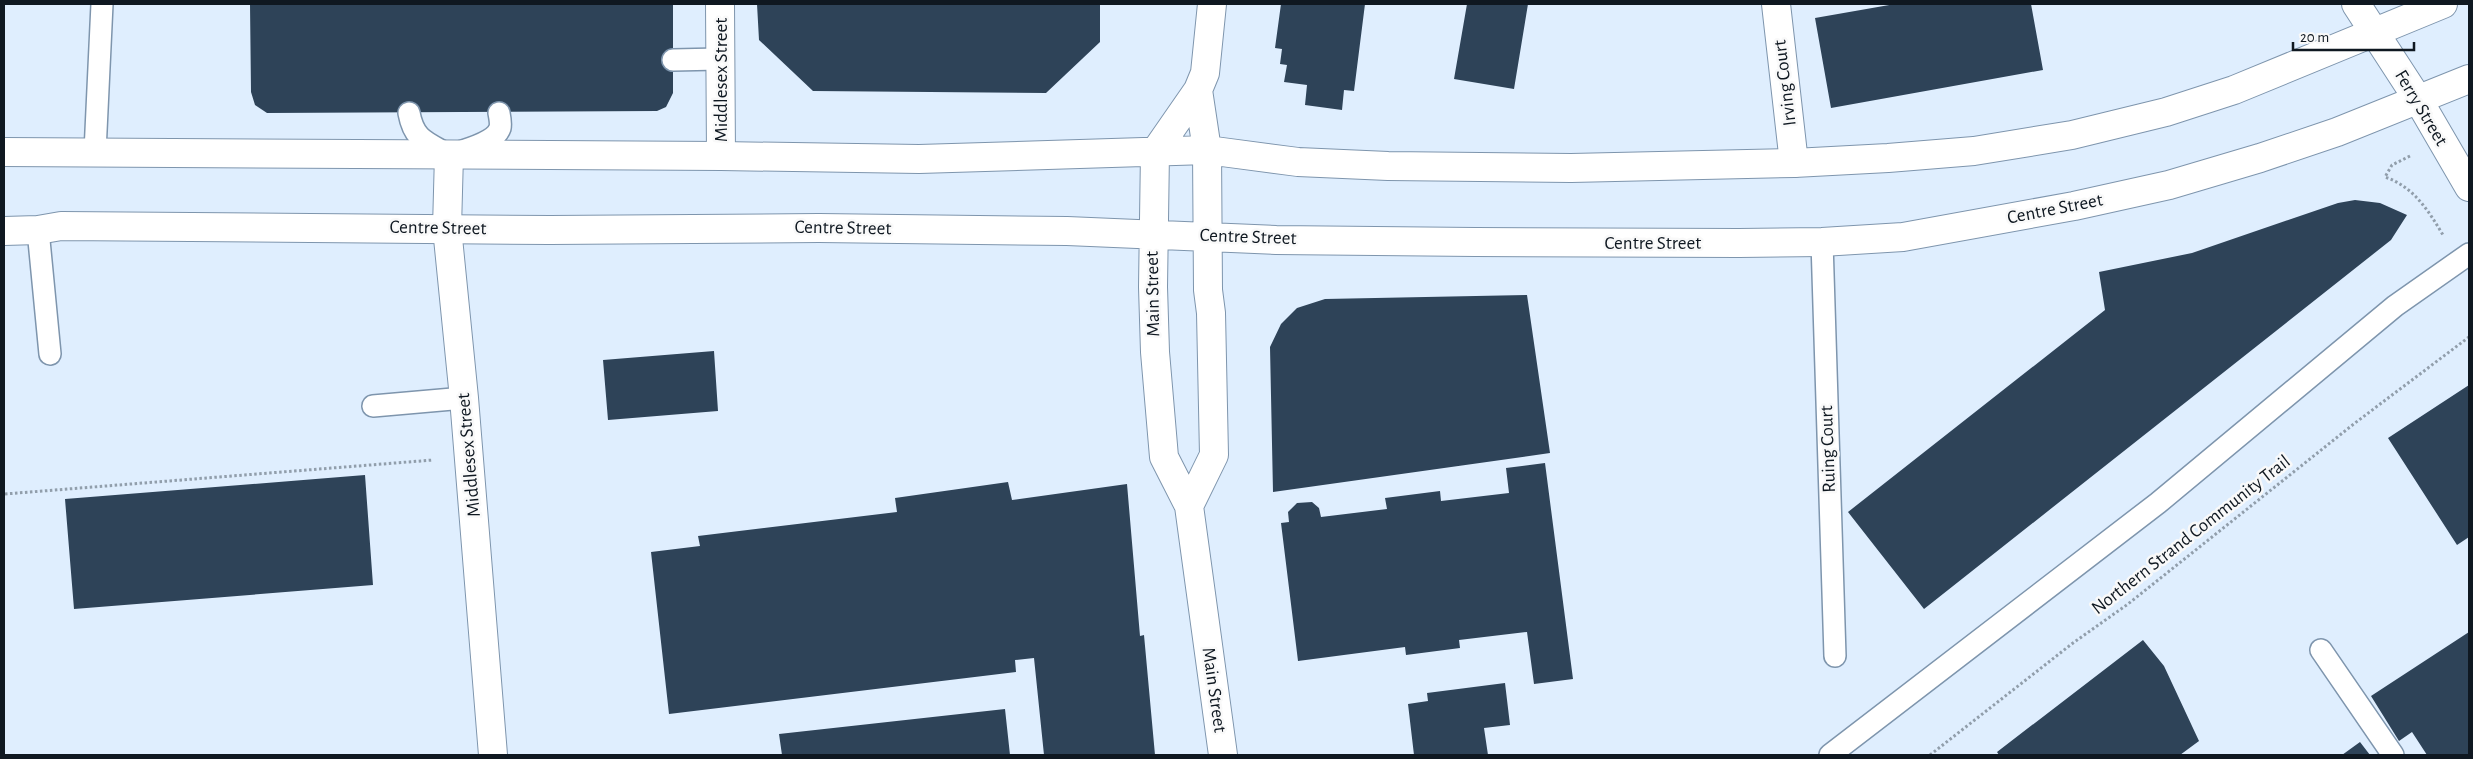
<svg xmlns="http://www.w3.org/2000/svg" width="2473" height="759" font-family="'Alegreya Sans',sans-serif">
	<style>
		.building { fill: #2e4358 }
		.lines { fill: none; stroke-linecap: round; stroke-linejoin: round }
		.lane-casing { stroke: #7e95ad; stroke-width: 24 }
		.secondary-casing { stroke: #7e95ad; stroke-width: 30 }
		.primary-casing { stroke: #7e95ad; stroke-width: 30 }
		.path { stroke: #919eab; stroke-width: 3; stroke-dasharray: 2.5 2.5; stroke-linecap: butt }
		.lane { stroke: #fff; stroke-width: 21 }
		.secondary { stroke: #fff; stroke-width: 28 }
		.primary { stroke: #fff; stroke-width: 28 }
		.labels { text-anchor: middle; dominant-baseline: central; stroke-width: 5; stroke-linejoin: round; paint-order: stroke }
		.street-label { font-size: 19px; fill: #0f1821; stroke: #f9f9f9 }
	</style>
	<rect width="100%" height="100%" fill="#dfeefe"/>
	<!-- building -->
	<path class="building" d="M250 4H673V93L666 107 657 111 267 113 255 105 251 92Z
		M757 4H1100V42L1046 93 813 91 759 40Z
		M1281 4H1365L1354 91 1344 90 1342 110 1305 105 1307 85 1284 82 1287 65 1280 64 1282 49 1275 48Z
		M1467 4H1528L1514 89 1454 79Z
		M1895 4H2031L2043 70 1831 108 1815 18Z
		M2355 200 2380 203 2407 215 2391 240 1924 609 1848 512 2105 310 2099 272 2192 253 2338 203Z
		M1527 295 1550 453 1273 492 1270 347 1281 324 1297 308 1325 299Z
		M714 351 718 411 608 420 603 360Z
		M2469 385V537L2457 545 2388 438Z
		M1545 463 1573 679 1534 684 1527 632 1459 640 1460 648 1406 655 1405 647 1298 661 1281 523 1289 522 1288 512 1297 503 1312 502 1319 508 1321 517 1387 509 1385 498 1440 491 1441 501 1509 493 1506 468Z
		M365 475 373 585 74 609 65 499Z
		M1008 482 1012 500 1127 484 1140 636 1144 635 1155 755H1044L1034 658 1015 660 1016 672 669 714 651 552 700 546 698 536 897 512 895 498Z
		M2469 632V755H2427L2412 732 2399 741 2371 696Z
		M2143 640 2164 666 2199 741 2180 755H1999L1997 752Z
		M1505 683 1510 725 1484 728 1488 755H1414L1408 704 1428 701 1427 693Z
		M1005 709 1010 755H782L779 734Z
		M2360 742 2370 755H2342Z"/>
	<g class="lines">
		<defs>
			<path id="lane" d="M673 60 719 59
				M409 113C414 140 426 142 449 155 462 151 495 143 500 128 501 124 500 118 499 113
				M95 152 102 4
				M38 230 50 354
				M1822 242 1835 656
				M373 406 464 398
				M2321 650 2393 755
				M1830 755 2158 503 2395 306 2469 254"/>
			<path id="secondary" d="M720 4 721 156
				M1776 4 1794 163
				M2356 4 2419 101 2469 187
				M449 155 447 228 464 398 493 755"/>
			<path id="primary" d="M1212 4 1205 73 1198 90 1155 152 1153 287 1155 352 1164 457 1189 506 1223 755
				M4 152 721 156 919 159 1207 150 1298 162 1388 166 1571 168 1794 163 1888 158 1974 151 2072 135 2166 112 2234 90 2443 4
				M4 231 38 230 61 226 550 230 819 228 1067 231 1276 240 1475 242 1739 243 1822 242 1903 237 2074 206 2169 185 2260 158 2337 132 2469 79
				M1189 506 1214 455 1211 313 1208 290 1207 150 1198 90"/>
		</defs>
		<!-- lane casing -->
		<use href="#lane" class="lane-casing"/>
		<!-- secondary casing -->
		<use href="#secondary" class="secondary-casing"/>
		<!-- primary casing -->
		<use href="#primary" class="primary-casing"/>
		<!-- path -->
		<path class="path" d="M2410 156 2392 165 2385 177C2414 187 2428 210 2443 235
			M5 494 433 460
			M1930 755 2073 643 2128 604 2355 423 2469 337"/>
		<!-- lane -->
		<use href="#lane" class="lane"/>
		<!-- secondary -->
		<use href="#secondary" class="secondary"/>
		<!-- primary -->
		<use href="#primary" class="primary"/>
	</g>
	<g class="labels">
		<!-- street labels -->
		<g class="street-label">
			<text transform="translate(721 80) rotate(-90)">Middlesex Street</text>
			<text transform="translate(1785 83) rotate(-97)">Irving Court</text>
			<text transform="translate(2421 108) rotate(59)">Ferry Street</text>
			<text transform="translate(2055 209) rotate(-11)">Centre Street</text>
			<text transform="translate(438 228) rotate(1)">Centre Street</text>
			<text transform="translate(843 228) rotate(1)">Centre Street</text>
			<text transform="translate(1248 237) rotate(2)">Centre Street</text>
			<text x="1653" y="243">Centre Street</text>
			<text transform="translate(1153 294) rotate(-91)">Main Street</text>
			<text transform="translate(1828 449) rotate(-92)">Ruing Court</text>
			<text transform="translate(469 455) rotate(-95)">Middlesex Street</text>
			<text transform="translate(2191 535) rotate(-38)">Northern Strand Community Trail</text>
			<text transform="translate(1214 690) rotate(82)">Main Street</text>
		</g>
	</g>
	<!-- border -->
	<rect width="2473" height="759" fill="none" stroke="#0f1821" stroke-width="10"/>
	<!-- scale -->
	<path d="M2293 42v8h121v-8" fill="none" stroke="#0f1821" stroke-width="2.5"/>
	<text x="2300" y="42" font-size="15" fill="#0f1821" stroke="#f9f9f9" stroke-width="4" paint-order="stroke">20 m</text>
</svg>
